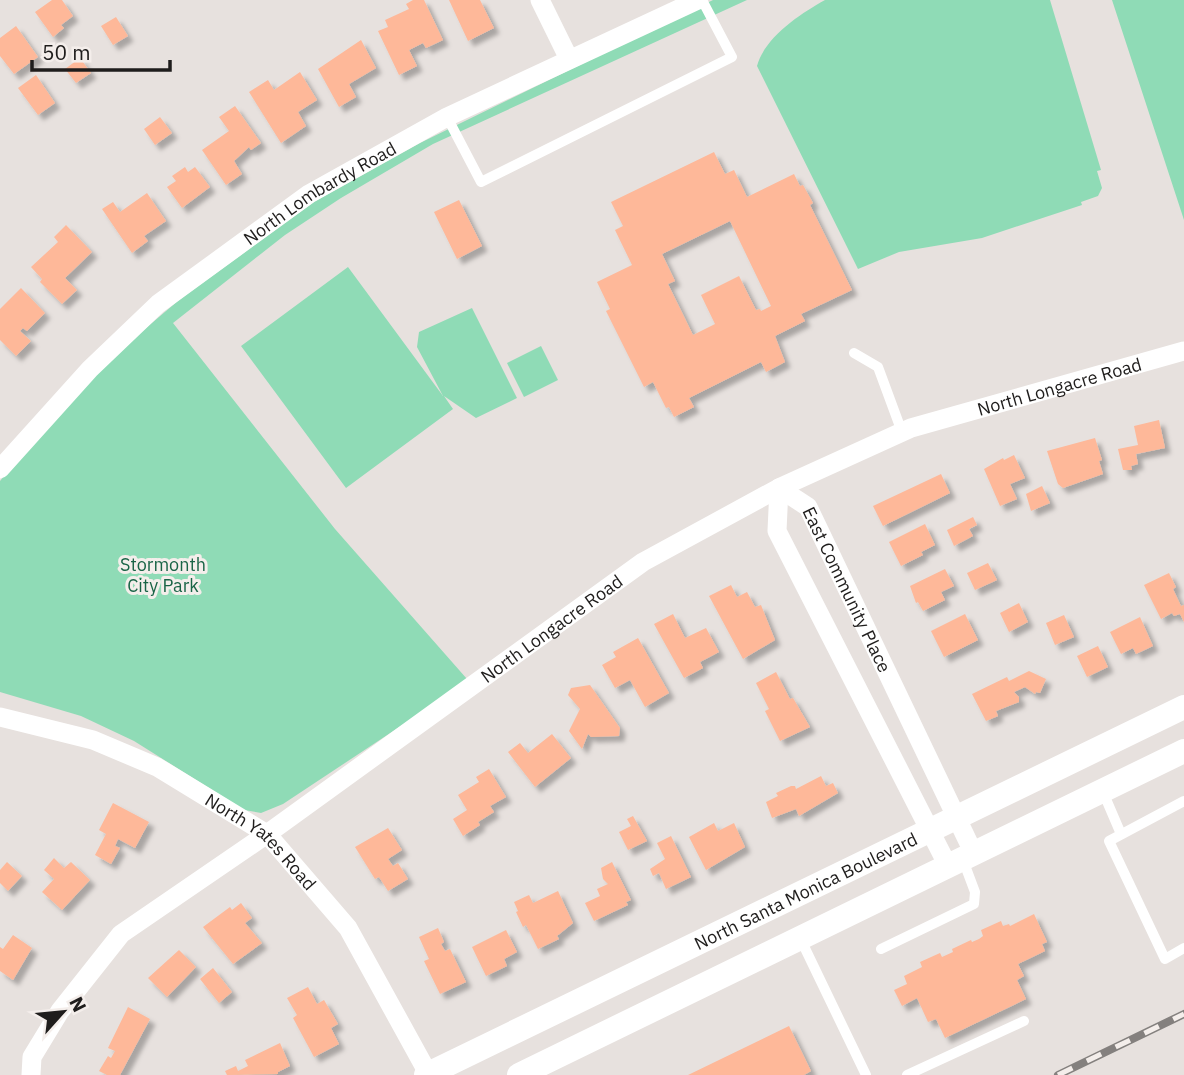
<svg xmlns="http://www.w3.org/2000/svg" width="1184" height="1075" font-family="'IBM Plex Sans',sans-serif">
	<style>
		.green { fill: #8fdbb6 }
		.building { fill: #feb899; fill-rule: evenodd; filter: url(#shadow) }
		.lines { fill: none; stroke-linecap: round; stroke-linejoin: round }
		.service { stroke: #fff; stroke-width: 10 }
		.minor { stroke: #fff; stroke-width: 19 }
		.tertiary { stroke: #fff; stroke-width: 24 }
		.rail-casing { stroke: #84807e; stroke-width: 8 }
		.rail { stroke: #f4eeeb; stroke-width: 5; stroke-dasharray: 16; stroke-linecap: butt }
		.labels { text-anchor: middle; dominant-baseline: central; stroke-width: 6; stroke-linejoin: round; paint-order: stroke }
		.street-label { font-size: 18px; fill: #1f1d1c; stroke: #f4eeeb }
		.park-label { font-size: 18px; fill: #196446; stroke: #f4eeeb }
	</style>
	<defs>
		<filter id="shadow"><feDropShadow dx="5.5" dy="5.5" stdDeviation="2" flood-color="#0004"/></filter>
	</defs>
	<rect width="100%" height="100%" fill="#e7e1de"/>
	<!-- green -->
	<path class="green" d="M713 0H747L433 144 341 198 285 235 173 323 335 529 467 679 422 712 283 804 261 813 244 810 134 741 81 716 0 692V481L24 452 113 356 179 300 314 202 420 143Z
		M825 0H1050L1101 170 1097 171 1102 188 1098 196 1081 202 1082 205 982 238 899 252 858 269 757 66C765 37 800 14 825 0Z
		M1112 0H1184V220Z
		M348 267 443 396 417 347 419 332 472 308 517 398 476 418 444 396 453 409 346 488 241 346Z
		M541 346 558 380 524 397 507 363Z"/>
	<!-- building -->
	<path class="building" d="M52 0H62L73 16 61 25 64 28 53 37 35 12Z
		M413 0H424L443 40 426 48 423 43 409 50 417 66 399 75 378 31 388 27 385 20 409 9 406 4Z
		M449 0H480L494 28 468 41Z
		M116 17 128 36 113 45 101 26Z
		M16 26 38 57 14 74 0 56V38Z
		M361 40 376 68 349 84 356 97 339 107 318 69Z
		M80 58 91 73 76 83 65 69Z
		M300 72 317 100 298 112 306 126 281 143 249 92 268 80 274 90Z
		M36 75 55 103 38 115 18 88Z
		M235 106 261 143 251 150 249 147 234 161 242 174 226 185 202 150 229 131 219 117Z
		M160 117 172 133 155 145 144 129Z
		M714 152 725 174 734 170 747 197 794 174 800 186 803 185 813 203 810 205 852 290 801 314 805 321 775 336 785 362 766 372 761 362 689 398 694 407 674 417 669 407 666 408 653 382 644 387 606 311 610 309 597 282 632 265 615 230 623 226 611 202ZM730 221 771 306 761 311 760 309 756 310 739 276 701 295 715 324 693 335 668 284 675 281 662 254Z
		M185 167 188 172 195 167 210 187 182 208 167 187 176 181 172 176Z
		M147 193 166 221 144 236 148 241 132 253 102 209 113 202 120 212Z
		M459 200 482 246 457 259 434 212Z
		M66 225 92 252 65 278 77 290 62 304 40 282 42 279 31 267 58 242 54 237Z
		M21 288 45 313 27 331 23 328 20 331 31 341 16 356 0 340V309Z
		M1159 420 1165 448 1136 454 1138 464 1131 466 1132 470H1123L1118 449 1138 445 1134 426Z
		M1095 438 1102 460 1099 461 1103 474 1063 488 1058 484 1047 451Z
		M1014 455 1025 478 1010 484 1017 499 1000 506 984 469 1003 458 1004 460Z
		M941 474 950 493 883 526 873 506Z
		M1042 486 1050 503 1031 511 1026 494Z
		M973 517 977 525 969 529 973 536 954 546 947 530Z
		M925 524 935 545 921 552 923 555 901 566 889 542Z
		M988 563 997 580 975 590 967 573Z
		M945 569 954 586 941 592 945 600 923 611 918 602 916 603 910 586Z
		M1169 573 1176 587 1173 589 1181 606 1184 605V622L1180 614 1174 616 1172 613 1161 619 1144 585Z
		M731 585 737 597 747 592 755 607 761 605 775 640 743 659 709 596Z
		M1019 603 1028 622 1009 632 1000 613Z
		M673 614 685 638 706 628 719 652 700 662 703 668 684 678 654 624Z
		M965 614 978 640 944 657 931 631Z
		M1064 615 1074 637 1055 645 1046 623Z
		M1140 617 1153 646 1136 654 1133 648 1121 654 1110 632Z
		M638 638 669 693 645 707 630 680 615 688 602 665 616 657 613 652Z
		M1098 646 1108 667 1087 677 1077 656Z
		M1029 671 1046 679 1040 693 1036 692 1035 694 1025 687 1014 692 1019 697V702L996 711 998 716 986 721 972 694 1007 677 1009 681Z
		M776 672 790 699 793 698 810 727 780 741 765 711 769 709 756 683Z
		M590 685 620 728 619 736 591 737 588 734 582 749 569 731 580 709 568 695 571 688Z
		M552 734 571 758 535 787 508 752 520 743 528 753Z
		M489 769 506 797 490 806 494 812 478 822 480 825 463 836 453 819 467 810 458 795 479 782 476 777Z
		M821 776 826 786 833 783 838 793 799 816 796 809 772 818 766 802 778 796 776 793 791 786H795L796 789Z
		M113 803 149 822 135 848 118 839 115 846 120 848 111 864 95 855 106 834 99 830Z
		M633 816 647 841 628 850 619 832 631 826 627 819Z
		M714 823 718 831 734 823 745 847 706 870 689 837Z
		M388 828 402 850 388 859 393 866 398 863 408 879 388 891 379 877 375 879 355 847Z
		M671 836 691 877 666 889 659 873 653 876 650 869 665 859 657 843Z
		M54 858 64 868 71 862 90 880 62 910 42 892 54 879 44 870Z
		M7 862 22 876 8 891 0 883V870Z
		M612 862 631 900 626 902 628 905 594 921 585 903 600 896 597 889 608 884 603 879 601 868Z
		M558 891 573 923 557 936 559 939 538 949 526 925 523 927 516 912 518 911 514 902 529 895 533 903Z
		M241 903 252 918 245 923 262 943 233 964 203 927 230 907 232 910Z
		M1034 914 1047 942 1042 944 1045 951 1018 964 1024 976 1017 980 1026 999 945 1038 936 1019 928 1022 917 998 902 1006 894 990 907 984 904 976 922 967 920 962 940 953 942 957 953 952 952 949 971 940 972 942 979 939 983 936 981 930 1001 921 1003 926 1009 924 1010 926Z
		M438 928 444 942 441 944 445 951 450 949 466 982 440 994 424 961 429 959 419 937Z
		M506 930 517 952 504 959 507 966 486 976 472 947Z
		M13 935 32 948 13 980 0 971V947L3 949Z
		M179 950 196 967 167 997 148 978Z
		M213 968 232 992 219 1003 200 979Z
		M308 987 317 1004 324 1000 338 1024 331 1028 339 1044 314 1057 293 1018 297 1015 287 998Z
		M128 1007 150 1019 120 1075H107L99 1071 108 1056 111 1058 115 1051 108 1048Z
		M789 1026 811 1071 804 1075H688Z
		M280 1043 290 1066 278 1072V1074L227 1075 225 1071 236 1066 238 1071 248 1066 245 1060Z"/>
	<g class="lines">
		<!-- service -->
		<path class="service" d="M447 117 481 182 732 57 702 0
			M854 353 878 367 902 432
			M1103 792 1121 834
			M1184 801 1109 841 1165 959 1184 948
			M801 940 866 1075
			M881 949 974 904 975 892 963 860
			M907 1075 1024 1021"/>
		<!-- minor -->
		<g class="minor">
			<path d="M540 0 569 59"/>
			<path id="s1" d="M0 469 90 369 158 304 309 194 447 117 698 0"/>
			<path d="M779 488 777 531 948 866"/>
			<path id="s2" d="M779 488 808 507 974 854"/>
			<path id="s3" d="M0 717 93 740 157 767 267 834 348 928 429 1075"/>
			<path id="s4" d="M31 1075 32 1057 60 1011 121 934 267 834 643 562 779 488 911 428 1184 351"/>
		</g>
		<!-- tertiary -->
		<g class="tertiary">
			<path id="s5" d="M426 1075 1184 707"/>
			<path d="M519 1075 1184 751"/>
		</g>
		<defs>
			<path id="rail" d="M1058 1075 1184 1014"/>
		</defs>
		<!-- rail casing -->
		<use href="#rail" class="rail-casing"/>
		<!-- rail -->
		<use href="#rail" class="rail"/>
	</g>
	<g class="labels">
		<!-- street labels -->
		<g class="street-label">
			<text stroke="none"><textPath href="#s1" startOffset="425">North Lombardy Road</textPath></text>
			<text stroke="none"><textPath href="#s4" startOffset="1265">North Longacre Road</textPath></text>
			<text stroke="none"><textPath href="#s2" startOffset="126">East Community Place</textPath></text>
			<text stroke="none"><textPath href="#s4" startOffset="698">North Longacre Road</textPath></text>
			<text stroke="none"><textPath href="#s3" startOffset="294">North Yates Road</textPath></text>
			<text stroke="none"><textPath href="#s5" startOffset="422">North Santa Monica Boulevard</textPath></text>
		</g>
		<!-- park labels -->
		<g class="park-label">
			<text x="163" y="564">Stormonth<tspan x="163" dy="21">City Park</tspan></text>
		</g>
	</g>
	<!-- north arrow -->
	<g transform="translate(63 1012) rotate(63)" stroke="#f4eeeb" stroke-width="5" paint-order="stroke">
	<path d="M0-5L12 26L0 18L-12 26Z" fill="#1f1d1c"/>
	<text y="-10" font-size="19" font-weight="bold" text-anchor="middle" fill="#1f1d1c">N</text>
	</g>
	<!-- scale -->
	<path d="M32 60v10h138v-10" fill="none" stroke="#1f1d1c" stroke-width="3.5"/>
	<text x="42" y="60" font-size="21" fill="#1f1d1c" stroke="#f4eeeb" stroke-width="5" paint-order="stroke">50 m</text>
</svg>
